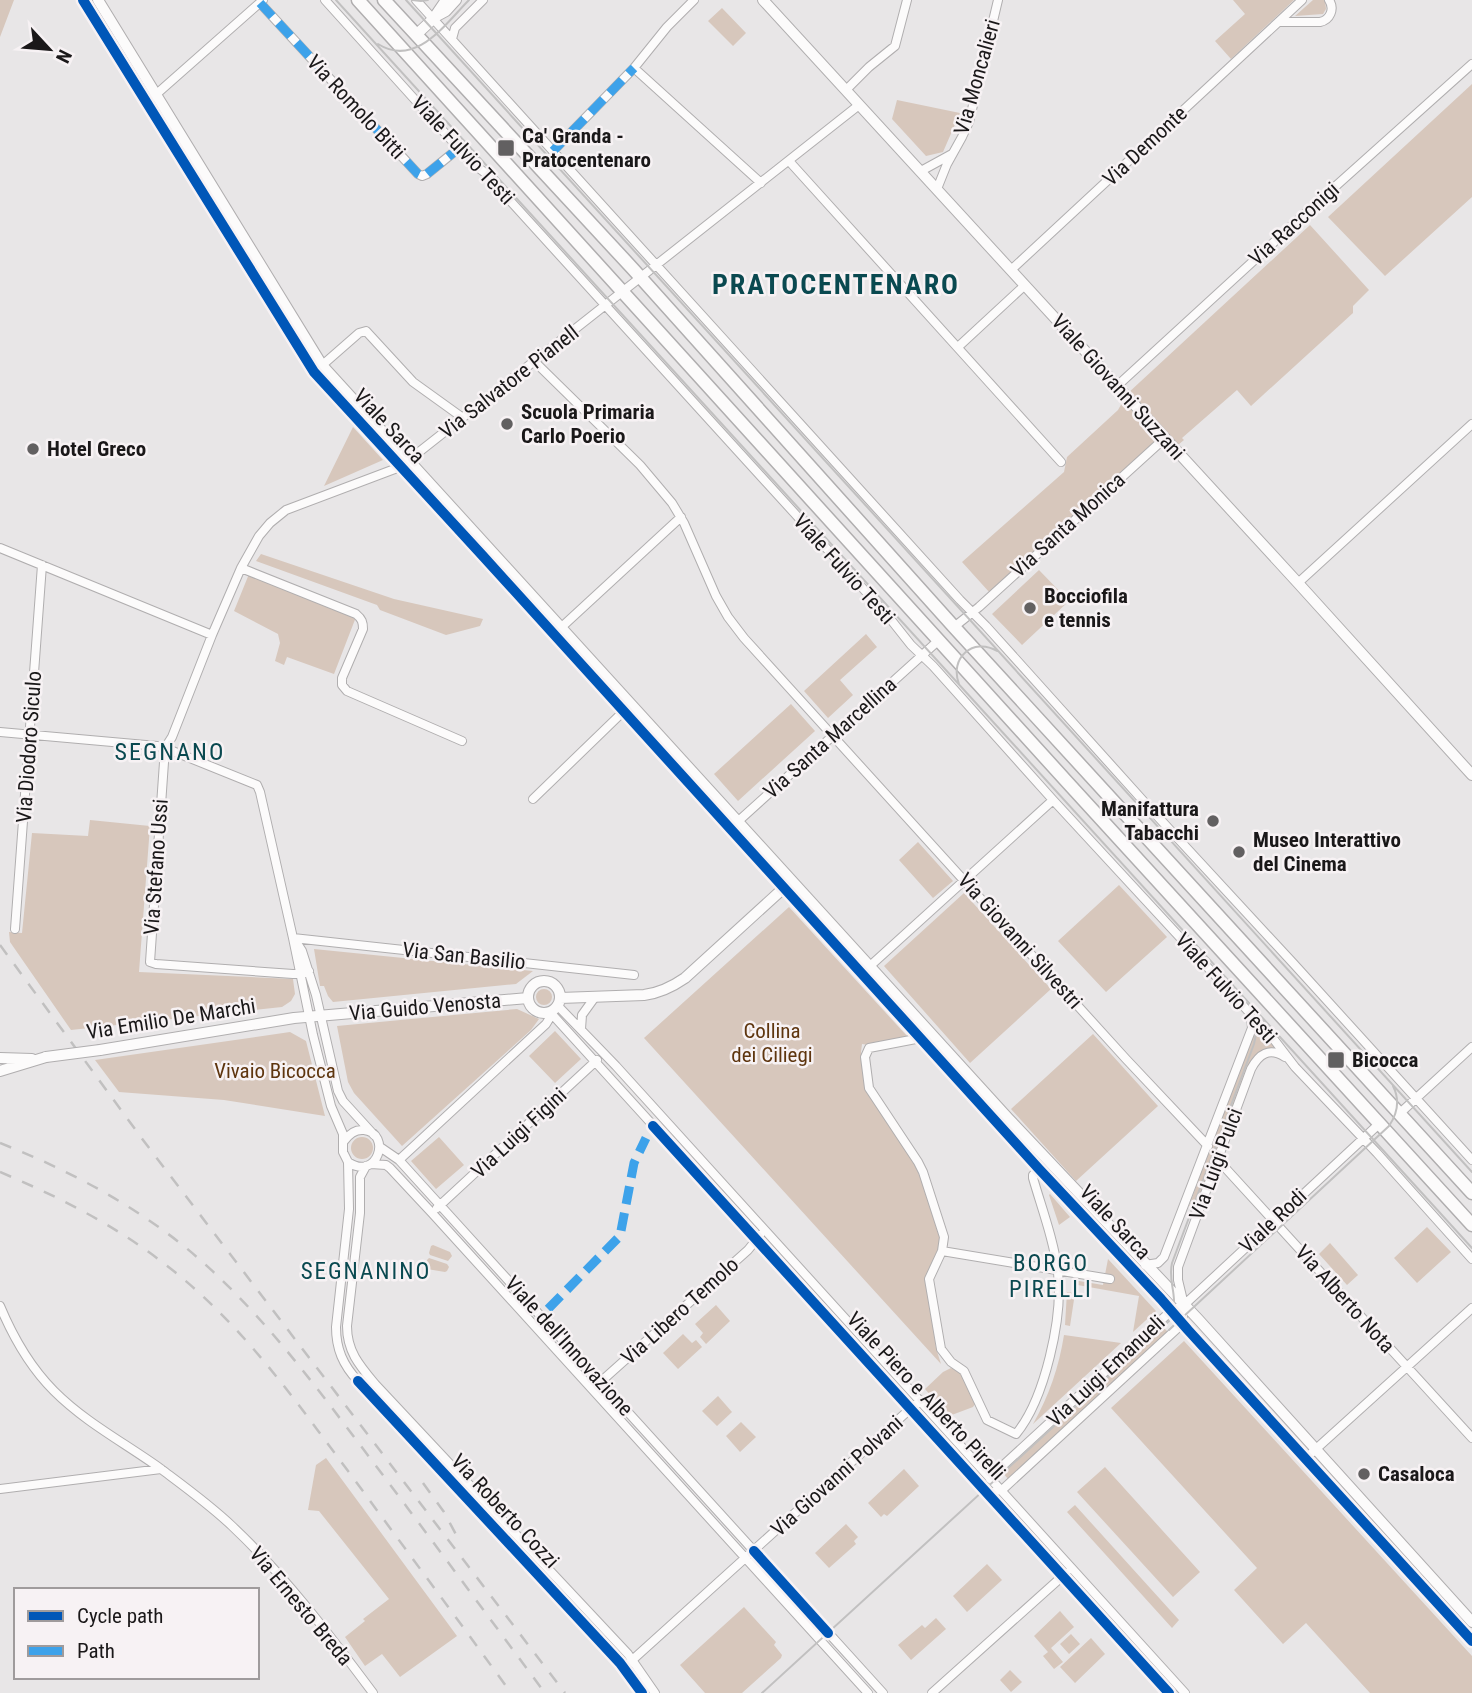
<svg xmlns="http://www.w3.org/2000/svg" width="1472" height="1693" font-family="'Roboto Condensed',sans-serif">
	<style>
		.green { fill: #d7c7bc }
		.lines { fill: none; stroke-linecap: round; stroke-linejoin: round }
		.minor-casing { stroke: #b0aeaf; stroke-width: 10 }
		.tertiary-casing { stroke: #b0aeaf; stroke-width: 12 }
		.primary-casing { stroke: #b0aeaf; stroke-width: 15 }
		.minor { stroke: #fcfbfb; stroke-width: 8 }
		.tertiary { stroke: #fcfbfb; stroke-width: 10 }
		.primary { stroke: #fcfbfb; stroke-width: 12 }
		.tram { stroke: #c1c0c0; stroke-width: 2 }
		.rail { stroke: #c1c0c0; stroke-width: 2.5; stroke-dasharray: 12 12; stroke-linecap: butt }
		.tertiary-bridge-casing { stroke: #b0aeaf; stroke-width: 12; stroke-linecap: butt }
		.tertiary-bridge { stroke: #fcfbfb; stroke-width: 10 }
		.quiet { stroke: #3da2ea; stroke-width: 9; stroke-dasharray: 18 9; stroke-linecap: butt }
		.cycleway-casing { stroke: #f7f2f4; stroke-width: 15 }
		.cycleway { stroke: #0057b8; stroke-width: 10 }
		.poi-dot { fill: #626061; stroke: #f7f2f4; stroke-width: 2.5 }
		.labels { text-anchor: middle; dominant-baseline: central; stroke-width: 5; stroke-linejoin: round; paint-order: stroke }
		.street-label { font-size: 21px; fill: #1a1819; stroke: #f7f2f4 }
		.poi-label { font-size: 21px; font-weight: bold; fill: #1a1819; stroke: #f7f2f4; text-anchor: start }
		.park-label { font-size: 21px; fill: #5e350e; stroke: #f7f2f4 }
		.neighbourhood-label { font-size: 23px; letter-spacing: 2px; fill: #0a4950; stroke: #f7f2f4 }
		.quarter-label { font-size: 24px; letter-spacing: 2px; fill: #0a4950; stroke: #f7f2f4 }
		.district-label { font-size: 28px; font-weight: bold; letter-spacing: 2px; fill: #0a4950; stroke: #f7f2f4 }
	</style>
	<rect width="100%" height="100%" fill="#e8e6e7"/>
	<!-- green -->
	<path class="green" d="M0 0H14L0 37Z
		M1233 0H1294L1231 59 1215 41 1245 14Z
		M1313 0H1325L1326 9 1323 14 1295 16Z
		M722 8 746 33 733 46 708 21Z
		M1472 84V197L1385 276 1328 217Z
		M897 100 960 113 943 152 926 156 892 119Z
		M1310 225 1369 290 1353 306V313L1251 406 1237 390 1182 438 1184 440 1167 454 1161 448 990 593 962 562 1064 472 1067 457 1118 410 1127 394Z
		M353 427 383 460 324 486Z
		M261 554 394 599 483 619 480 626 446 635 380 610 377 605 256 561Z
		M1039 570 1069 601 1022 645 992 614Z
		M249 574 356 617 334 674 287 657 284 665 275 661 280 643 278 634 234 611Z
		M866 634 877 647 840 680 853 695 828 718 804 691Z
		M791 704 815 731 738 801 714 774Z
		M90 820 150 826 139 972 293 979 295 994 291 1001 282 1007 71 1030 10 942 9 932 22 933 32 833 88 836Z
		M918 842 953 881 933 898 899 860Z
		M1119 885 1167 937 1106 992 1058 941Z
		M964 893 1051 989 970 1063 884 966Z
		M789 907 907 1036 869 1045 862 1044 861 1052 867 1090 914 1163 931 1203 942 1243 926 1279 936 1348 941 1364 644 1038Z
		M314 949 533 971 516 984 333 1002 328 996 324 986H320Z
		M536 997a8 8 0 1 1 16 0a8 8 0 1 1-16 0Z
		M517 1009 539 1019 531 1030 402 1146 354 1093 348 1082 337 1026Z
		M1260 1030 1276 1046C1267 1052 1260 1048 1252 1061L1196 1208 1189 1206 1253 1033Z
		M555 1031 581 1059 555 1083 529 1056Z
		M290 1032 306 1041 325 1116 224 1100 119 1092 95 1060Z
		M1093 1034 1158 1106 1076 1181 1011 1109Z
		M439 1137 464 1165 436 1189 411 1161Z
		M351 1148a11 11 0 1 1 22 0a11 11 0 1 1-22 0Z
		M1050 1194 1070 1217 1059 1225 1049 1195Z
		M1427 1227 1451 1252 1417 1283 1394 1258Z
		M1330 1243 1358 1275 1347 1285 1319 1254Z
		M433 1245 450 1252 452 1256 448 1261 430 1255 429 1253 431 1246Z
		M429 1258 447 1264 449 1267 447 1271 445 1272 427 1269 425 1267 427 1260Z
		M1108 1259 1156 1311 1133 1332 1139 1296 1072 1284 1073 1280 1103 1285Z
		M1067 1292 1075 1293 1070 1326 1065 1325Z
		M716 1305 730 1321 706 1344 700 1337 703 1333 695 1324Z
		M1162 1326 1169 1333 1009 1480 1002 1472Z
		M683 1334 692 1343 696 1340 702 1347 678 1369 663 1353Z
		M1064 1335 1121 1343 1033 1424C1049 1396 1059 1367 1064 1335Z
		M1184 1341 1472 1656V1693H1370L1306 1623 1283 1644 1234 1590 1257 1568 1111 1408Z
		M951 1368 961 1373 975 1404 973 1407 949 1416 925 1389 943 1372Z
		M718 1396 732 1412 717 1426 702 1411Z
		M741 1422 756 1437 740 1452 726 1436Z
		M326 1458 457 1636 400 1677 382 1654 365 1666 345 1637 365 1621 363 1619 389 1599 319 1511 308 1510 316 1465Z
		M1105 1467 1200 1572 1173 1597 1077 1492Z
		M904 1469 919 1486 887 1516 884 1514 881 1517 868 1503Z
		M1075 1505 1179 1620 1172 1628 1067 1512Z
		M846 1524 858 1537 854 1541 856 1544 829 1568 815 1553Z
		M987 1564 1002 1580 967 1612 953 1596Z
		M744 1607 776 1642 774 1645 782 1655 781 1658 742 1693H705L680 1665Z
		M1060 1611 1074 1627 1051 1648 1063 1662 1054 1669 1043 1656 1048 1652 1034 1636Z
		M936 1618 946 1629 911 1660 898 1645 922 1625 925 1628Z
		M1071 1634 1080 1644 1069 1654 1060 1644Z
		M1091 1638 1105 1654 1075 1683 1060 1667Z
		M1010 1670 1022 1682 1011 1692 1000 1680Z"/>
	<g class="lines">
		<defs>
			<path id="minor" d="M325 0 472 163 484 172 888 616 911 645 933 666 1053 800 1272 1037 1295 1067 1377 1153 1472 1259
				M416 0 960 600 986 626 1147 805 1293 963 1472 1160
				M260 3 418 174 422 176 427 174 459 148
				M1279 22H1320C1330 20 1335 9 1329 0
				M452 39 455 28 483 0
				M634 68 761 183
				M846 90 869 67 895 46 907 0
				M152 98 263 0
				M553 151 634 68 667 27 694 0
				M789 161 1061 462
				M921 171 952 154
				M937 189 947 164 962 137 969 122 998 0
				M1011 270 1302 0
				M958 347 1025 285
				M535 362 640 465 672 503 684 523 716 596 728 617 744 638 1126 1059 1208 1146
				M319 368 359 333 366 331 413 382 463 418
				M1117 386 1309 210 1472 64
				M0 548 212 635
				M241 568 356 614C362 619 363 622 363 629L342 678V685L347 691 462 741
				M1298 583 1472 424
				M954 627 979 607 1165 438
				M553 635 681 517
				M0 732 157 746 165 748 257 785 260 792 293 938 313 1035 331 1106 343 1134V1152L348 1162 349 1209 336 1327C336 1349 343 1365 358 1381L620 1663 642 1693
				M533 799 627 708
				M734 825 939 640
				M15 929 42 565
				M293 938 634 975
				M295 940 302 951 316 995 338 1091 343 1101 374 1135
				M870 966 1053 800
				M309 971 301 974H293L156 964 150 962 165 748 172 737 212 635 241 568 259 536 270 523 286 510 400 467 859 105
				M557 1005 616 1066 1185 1693
				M550 1012 1169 1693
				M581 1029 582 1015 595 997
				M921 1038 869 1048 865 1057 869 1088 918 1162 923 1172 944 1237 942 1251 929 1279 941 1349 951 1362 964 1371 987 1420 1016 1434C1045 1399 1063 1317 1058 1273 1054 1241 1042 1209 1033 1178V1175L1039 1169
				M1399 1114 1472 1047
				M344 1141C349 1134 355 1129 364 1130 392 1133 378 1182 348 1162
				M380 1147 399 1160 883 1693
				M399 1160 546 1024 549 1019 548 1013
				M1218 1160 1472 1438
				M371 1164 386 1165 390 1168 432 1213 868 1693
				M366 1166 360 1177V1213L347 1326C347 1351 359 1365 375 1384L628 1654 655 1693
				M437 1208 597 1060
				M942 1251 1110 1279
				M1145 1265 1158 1263 1164 1257 1252 1028 1251 1016
				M0 1306C13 1337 30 1367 54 1391 86 1423 125 1443 161 1469 185 1487 210 1505 232 1526 285 1576 329 1634 373 1693
				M597 1385 748 1250 760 1235
				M1306 1458 1472 1308
				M990 1479 998 1470 1171 1311 1184 1305 1380 1123
				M0 1489 161 1469
				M988 1492 1002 1490 1182 1324 1184 1305 1178 1280V1267L1251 1069C1259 1054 1269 1047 1285 1057
				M629 1663 920 1400
				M932 1693 1066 1573"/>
			<path id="tertiary" d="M83 0 314 372 482 555 1039 1169 1161 1299 1188 1330 1472 1641
				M98 0 322 365 1008 1118 1198 1319 1472 1622
				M763 0 1298 583 1472 775
				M433 18 446 11 456 0
				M416 35 433 19 446 0
				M528 997a16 16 0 1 1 32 0a16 16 0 1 1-32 0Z
				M560 998 644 995C660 993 672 987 685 978L787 885
				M100 1050 294 1018 528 998
				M0 1058 32 1059
				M0 1071 46 1057"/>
			<path id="primary" d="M358 0 1068 783 1472 1225
				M384 0 633 269 954 627 1472 1193"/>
		</defs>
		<!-- minor casing -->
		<use href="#minor" class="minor-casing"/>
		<!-- tertiary casing -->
		<use href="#tertiary" class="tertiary-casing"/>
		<!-- primary casing -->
		<use href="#primary" class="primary-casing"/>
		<!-- minor -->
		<use href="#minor" class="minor"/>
		<!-- tertiary -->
		<use href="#tertiary" class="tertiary"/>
		<!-- primary -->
		<use href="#primary" class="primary"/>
		<!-- tram -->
		<path class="tram" d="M336 0 1472 1248
			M406 0 1472 1172
			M412 0 421 1 428 0
			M378 44C416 68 445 24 469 0
			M959 684C949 658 973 637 997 651
			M1169 1330 1389 1126C1398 1113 1400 1100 1393 1086
			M762 1693 1169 1321C1181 1297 1167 1285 1172 1263L1254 1044C1257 1032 1257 1021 1252 1009"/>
		<!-- rail -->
		<path class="rail" d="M0 945 143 1140 565 1693
			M0 1143C66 1169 129 1202 185 1247 258 1307 313 1383 370 1458 429 1536 487 1615 545 1693
			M0 1172C59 1197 115 1225 166 1265 243 1324 297 1403 354 1479 406 1550 459 1621 511 1693
			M423 1483 444 1512 460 1542"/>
		<defs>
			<path id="tertiary-bridge" d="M46 1057 100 1050"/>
		</defs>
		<!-- tertiary-bridge casing -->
		<use href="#tertiary-bridge" class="tertiary-bridge-casing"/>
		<!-- tertiary-bridge -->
		<use href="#tertiary-bridge" class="tertiary-bridge"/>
		<!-- quiet -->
		<path class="quiet" d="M260 3 418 174 422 176 427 174 459 148
			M553 151 634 68
			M548 1309 620 1236 634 1163 646 1138"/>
		<defs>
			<path id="cycleway" d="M83 0 314 372 482 555 1039 1169 1161 1299 1188 1330 1472 1641
				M653 1126 1169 1693
				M358 1381 620 1663 642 1693
				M754 1551 828 1633"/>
		</defs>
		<!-- cycleway casing -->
		<use href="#cycleway" class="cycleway-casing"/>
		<!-- cycleway -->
		<use href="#cycleway" class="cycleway"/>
	</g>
	<!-- markers -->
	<g class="poi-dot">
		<rect x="497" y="139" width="18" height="18" rx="3.5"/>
		<circle cx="507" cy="424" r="7"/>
		<circle cx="33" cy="449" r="7"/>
		<circle cx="1030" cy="608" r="7"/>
		<circle cx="1213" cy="821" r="7"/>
		<circle cx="1239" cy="852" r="7"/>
		<rect x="1327" y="1051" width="18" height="18" rx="3.5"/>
		<circle cx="1364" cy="1474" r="7"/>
	</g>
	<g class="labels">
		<!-- street labels -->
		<g class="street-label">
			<text transform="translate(977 77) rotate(-74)">Via Moncalieri</text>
			<text transform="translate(356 107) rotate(47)">Via Romolo Bitti</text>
			<text transform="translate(1145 146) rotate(-43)">Via Demonte</text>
			<text transform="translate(463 150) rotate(47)">Viale Fulvio Testi</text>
			<text transform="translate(1294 224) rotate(-42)">Via Racconigi</text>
			<text transform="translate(509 382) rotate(-38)">Via Salvatore Pianell</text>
			<text transform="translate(1118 387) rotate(48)">Viale Giovanni Suzzani</text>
			<text transform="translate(389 426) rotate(47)">Viale Sarca</text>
			<text transform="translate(1068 525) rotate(-42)">Via Santa Monica</text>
			<text transform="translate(844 569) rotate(48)">Viale Fulvio Testi</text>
			<text transform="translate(830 738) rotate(-42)">Via Santa Marcellina</text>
			<text transform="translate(29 747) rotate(-86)">Via Diodoro Siculo</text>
			<text transform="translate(156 867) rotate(-86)">Via Stefano Ussi</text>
			<text transform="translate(1020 941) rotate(48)">Via Giovanni Silvestri</text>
			<text transform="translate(464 956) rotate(6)">Via San Basilio</text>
			<text transform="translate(1226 988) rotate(48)">Viale Fulvio Testi</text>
			<text transform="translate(425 1007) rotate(-5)">Via Guido Venosta</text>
			<text transform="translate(171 1019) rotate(-9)">Via Emilio De Marchi</text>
			<text transform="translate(519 1133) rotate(-43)">Via Luigi Figini</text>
			<text transform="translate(1216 1164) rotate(-70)">Via Luigi Pulci</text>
			<text transform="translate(1273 1221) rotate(-43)">Viale Rodi</text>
			<text transform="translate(1115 1222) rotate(47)">Viale Sarca</text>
			<text transform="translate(1345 1299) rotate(48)">Via Alberto Nota</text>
			<text transform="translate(680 1311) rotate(-42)">Via Libero Temolo</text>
			<text transform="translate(569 1346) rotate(48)">Viale dell'Innovazione</text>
			<text transform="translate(1106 1371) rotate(-43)">Via Luigi Emanueli</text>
			<text transform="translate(926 1396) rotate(47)">Viale Piero e Alberto Pirelli</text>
			<text transform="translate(837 1476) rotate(-42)">Via Giovanni Polvani</text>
			<text transform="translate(505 1511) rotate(47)">Via Roberto Cozzi</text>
			<text transform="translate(301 1606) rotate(50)">Via Ernesto Breda</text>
		</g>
		<!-- poi labels -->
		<g class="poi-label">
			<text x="522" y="136">Ca' Granda -<tspan x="522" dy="24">Pratocentenaro</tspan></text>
			<text x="521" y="412">Scuola Primaria<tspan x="521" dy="24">Carlo Poerio</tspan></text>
			<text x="47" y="449">Hotel Greco</text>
			<text x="1044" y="596">Bocciofila<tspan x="1044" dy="24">e tennis</tspan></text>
			<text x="1199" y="809" text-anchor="end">Manifattura<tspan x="1199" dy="24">Tabacchi</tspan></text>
			<text x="1253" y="840">Museo Interattivo<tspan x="1253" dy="24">del Cinema</tspan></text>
			<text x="1352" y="1060">Bicocca</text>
			<text x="1378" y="1474">Casaloca</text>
		</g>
		<!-- park labels -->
		<g class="park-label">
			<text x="772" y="1031">Collina<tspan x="772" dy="24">dei Ciliegi</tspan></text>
			<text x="275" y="1071">Vivaio Bicocca</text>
		</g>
		<!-- neighbourhood labels -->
		<g class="neighbourhood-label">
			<text x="1051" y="1263">BORGO<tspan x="1051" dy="26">PIRELLI</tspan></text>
			<text x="366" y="1271">SEGNANINO</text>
		</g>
		<!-- quarter labels -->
		<g class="quarter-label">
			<text x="170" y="752">SEGNANO</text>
		</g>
		<!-- district labels -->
		<g class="district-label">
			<text x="836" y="284">PRATOCENTENARO</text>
		</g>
	</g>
	<!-- legend -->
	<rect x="14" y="1588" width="245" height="91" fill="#f7f2f4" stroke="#9f9b9c" stroke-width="2"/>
	<rect x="28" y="1611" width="35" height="10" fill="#0057b8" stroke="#9f9b9c" stroke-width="2"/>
	<text x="77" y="1623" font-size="21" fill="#1a1819">Cycle path</text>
	<rect x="28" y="1646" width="35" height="10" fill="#3da2ea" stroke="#9f9b9c" stroke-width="2"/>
	<text x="77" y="1658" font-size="21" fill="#1a1819">Path</text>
	<!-- north arrow -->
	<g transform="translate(49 49) rotate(116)" stroke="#f7f2f4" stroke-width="5" paint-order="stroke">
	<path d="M0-5L12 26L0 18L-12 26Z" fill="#1a1819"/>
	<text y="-10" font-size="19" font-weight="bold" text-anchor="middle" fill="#1a1819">N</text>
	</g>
</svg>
